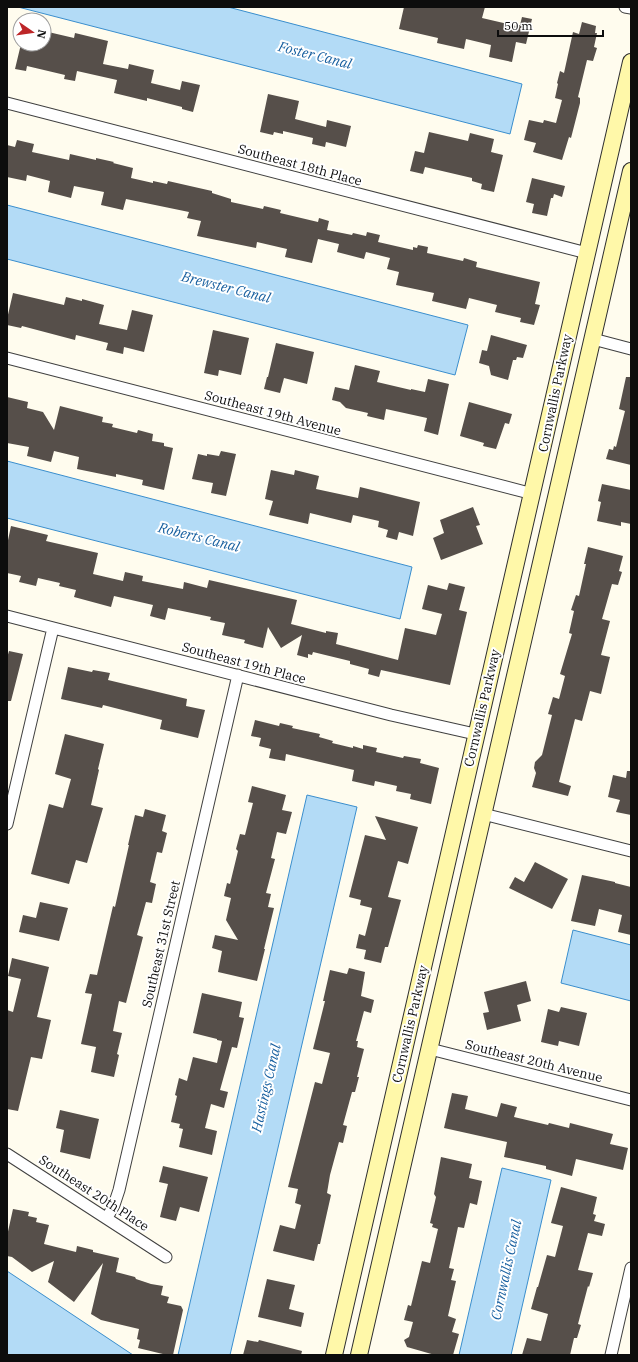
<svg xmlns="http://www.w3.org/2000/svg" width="638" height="1362" font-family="'IBM Plex Serif',serif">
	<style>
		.water { fill: #b3dbf6; stroke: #3a8ecd }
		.building { fill: #564f4a }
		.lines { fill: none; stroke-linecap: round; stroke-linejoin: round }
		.street-casing { stroke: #404040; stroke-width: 13 }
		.secondary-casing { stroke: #2f2f2f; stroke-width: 18 }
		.street { stroke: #fff; stroke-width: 11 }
		.secondary { stroke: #fff8a9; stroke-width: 16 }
		.labels { text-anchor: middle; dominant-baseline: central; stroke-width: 4; stroke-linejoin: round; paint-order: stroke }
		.street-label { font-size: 13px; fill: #0d0d0d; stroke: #fff }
		.water-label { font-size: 14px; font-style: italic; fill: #175f9f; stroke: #fff }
	</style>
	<rect width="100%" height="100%" fill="#fffcee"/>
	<!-- water -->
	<path class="water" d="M18 7H228L522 84 510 134Z
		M7 205 468 325 455 375 7 259Z
		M7 461 412 567 400 619 7 518Z
		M307 795 357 807 230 1355H178Z
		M573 930 631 945V1001L561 983Z
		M502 1168 551 1180 511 1355H459Z
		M7 1271 133 1355H7Z"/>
	<!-- building -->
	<path class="building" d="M404 7H485L482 18 516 26V25H520L522 17 532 19 526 44 516 42 512 62 489 57 491 45 466 39 464 49 437 43 438 38 399 29Z
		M582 22 596 26 595 33H597L594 47 597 48 593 61 587 60 578 97 580 98V103L571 138 569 137 562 160 533 152 536 143 524 140 529 120 543 123 544 120 556 123 562 100 555 98 558 84 557 83 560 71 564 73 573 32 579 34Z
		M44 31 74 38 75 33 108 41 103 64 128 69 129 64 154 70 151 83 180 90 182 81 200 85 193 112 182 109V107L147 98V101L114 93 117 80 77 71 75 81 64 79 65 75 27 66 26 71 15 69 21 44H44Z
		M268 94 299 101 295 119 326 127 327 120 351 126 346 147 326 142 325 147 312 144 313 138 283 131V134L274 132 273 135 260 132Z
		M429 132 468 141 470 133 494 139 491 152 503 155 494 192 481 189 482 184 472 181V178L425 167 423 174 410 171 415 151 424 153Z
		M17 140 34 144 32 152 69 160 70 154 96 160V158L114 162 113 163 133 168 131 178 153 183V181L167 184 168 181 212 191V193L231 199V202L263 209 264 206 281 210 280 213 318 222 319 218 329 221 327 230 352 235 353 233 366 236 367 232 380 235 378 242 413 250V247L417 248 418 245 428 247 427 253 463 261 464 258 477 262 476 267 540 282 535 304 540 305 534 325 520 322 521 318 495 312 497 305 469 298 466 309 432 301 434 293 396 285 399 272 387 269 390 258 366 252 364 259 337 252 339 244 318 239 312 263 285 257 287 249 257 242 256 248 197 236 201 221 187 218 189 212 126 199 123 210 101 205 104 192 74 186 71 198 48 192 50 181 27 175 26 181 7 177V145L15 147Z
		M532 178 565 186 562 197 554 194 553 198H551L547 216 532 213 534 204 526 202Z
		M13 293 64 305 66 297 82 301V299L104 305 99 324 127 330 132 310 153 315 144 352 124 347 123 354 106 350 108 343 76 335 75 340 22 326 21 328 7 325V319Z
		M213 330 249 338 241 375 219 370 218 376 204 373Z
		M491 335 527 345 523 358 517 357 516 360H513L508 380 491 375 489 366 479 363 482 350 487 351Z
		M276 343 314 352 307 384 284 378 280 393 264 389 267 377H268Z
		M355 365 380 371 377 382 411 390V389L425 392 428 379 449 384 438 435 424 431 427 418 386 409 384 420 367 416 368 413 346 408 340 402 332 400 335 387 349 390Z
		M626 377H631V465L606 459 609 449 613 450 614 446 616 447 625 411 619 409Z
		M7 397 28 402 27 408 43 412 54 430 60 406 103 417 102 422 113 424 112 427 137 433 138 430 153 434 152 441 164 443V446L173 448 164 490 142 485 143 480 116 474V477L77 469 79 457 54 451 51 462 27 456 29 447 7 443Z
		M469 402 512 414 509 424 505 423 496 449 483 446 484 443 460 436Z
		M221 451 236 454 226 496 211 493 213 483 192 479 198 454 207 456V454L219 456Z
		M271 470 294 475 295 470 319 476 316 489 358 498 360 487 420 502 413 536 399 532 397 540 386 537 388 530 378 527 379 521 353 515 351 523 310 513 308 524 269 515 273 501 265 499Z
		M602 484 631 490V524L621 522V526L597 521 601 502 598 501Z
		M473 507 480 525 476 526 483 544 441 560 433 538 444 533 440 520Z
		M11 526 48 535 46 541 98 553 93 574 123 581 125 572 143 576 142 581 183 589 184 582 207 588 209 580 297 600 291 624 326 633V631L338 633 336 644 398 660 405 628 436 635 442 614 422 609 428 585 447 590 449 583 465 587 459 610 467 612 450 685 381 670 379 677 368 674 369 669 350 664V661L313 652 312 655 308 654V658L297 655 302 635 281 648 268 627 263 648 244 643 245 640 222 635 225 623 210 620 211 617 168 608 165 620 150 616 153 605 114 596 111 607 74 597 76 590 59 586 60 583 38 578 36 586 19 582 21 576 7 573V545Z
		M588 547 623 556 619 571 622 572 618 585 612 584 602 619 610 621 601 655 610 657 601 694 590 691 582 721 575 719 559 782 571 786 568 796 532 787 536 773 534 768 535 762 542 755 552 715 548 714 553 697 559 699 565 676 560 674 572 634 569 633 574 611 571 610 576 595 579 596 586 564H584Z
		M9 651 23 654 11 701H7V658Z
		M68 667 92 672 93 670 110 673 108 680 187 699 186 706 205 710 198 738 160 729 162 720 103 705 102 708 61 699Z
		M255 720 279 726 280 723 293 726 292 728 320 734 319 737 333 741 332 743 353 748V746L363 749V745L377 748 376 752 403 758 404 756 421 759 420 763 439 768 431 804 410 799 411 794 396 791 397 786 375 781 374 786 352 781 354 770 286 754 285 761 269 758 271 749 259 746 261 738 251 736Z
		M65 734 104 744 98 769 99 770 91 805 103 808 87 863 76 860 69 884 31 874 49 804 63 808 71 779 55 774Z
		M627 771H631V815L616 812 620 800 608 797 613 775 626 778Z
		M252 786 286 795 282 810 292 812 286 834 277 832 271 858 275 859 266 893 271 894 268 907 274 908 264 949H265L257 981 218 972 222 951 212 948 215 935 238 940 226 920 231 898 224 896 227 883 230 884 238 851 236 849 240 834 245 835 253 803 248 802Z
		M145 809 166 815 162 831 167 833 162 853 157 852 150 882 156 884 152 903 146 902 137 935 143 937 126 1003 119 1001 113 1031 122 1033 117 1054 119 1055 114 1077 91 1072 96 1047 81 1044 92 994 85 993 90 974 97 975 113 906 115 907 129 845H128L135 815 143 817Z
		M375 816 418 827 408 864 398 861 388 897 401 900 388 947H385L381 963 364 959 366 950 356 948 359 934 365 936 372 908 360 905 361 900 349 897 365 835 386 840Z
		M535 862 568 879 552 909 509 888 515 877 524 882Z
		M582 875 615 882V883L631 887V935L618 932 622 915 599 909 595 926 571 921Z
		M40 902 68 908 59 941 19 932 23 915 36 918Z
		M12 958 49 967 37 1017 51 1020 42 1059 31 1057 18 1111 7 1109V1010L13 1012 21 979 8 976Z
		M349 968 365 972 361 996 374 1000 371 1013 364 1011 356 1041H358L357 1047 364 1049 357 1077H359L355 1092H352L343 1125 347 1126 343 1143 339 1142 330 1175 327 1193 331 1195 320 1244H318L314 1261 273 1251 280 1225 295 1229 301 1205 295 1203 298 1189 288 1187 315 1082 322 1084 330 1053 313 1049 325 1001H323L330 970 347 974Z
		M526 981 531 1001 517 1005 521 1021 487 1030 483 1013 489 1012 484 992Z
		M202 993 242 1002 239 1017 244 1018 237 1048 232 1047 220 1090 228 1092 224 1108 211 1104 205 1128 217 1131 212 1155 179 1147 183 1129 179 1128 180 1124 171 1122 177 1096 175 1095 179 1078 187 1081 193 1057 217 1063 222 1041 217 1040V1039L193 1033Z
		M561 1007 587 1013 579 1046 559 1041 558 1046 541 1042 548 1009 559 1012Z
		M452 1093 468 1096 465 1109 497 1117 501 1103 517 1107 514 1117 548 1125 549 1123 569 1128 570 1123 613 1134 610 1144 628 1148 623 1170 576 1159 572 1176 546 1169V1166L504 1157 507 1142 444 1128Z
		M60 1110 99 1119 90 1159 60 1152 64 1130 56 1128Z
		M441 1157 472 1164 469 1178 482 1181 477 1205 470 1203 464 1228 458 1227 449 1268 454 1269 451 1280 456 1281 448 1316 456 1319 452 1332 459 1334 453 1355H435L407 1347 404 1340 409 1337 413 1322 404 1320 408 1305 411 1306 422 1261 430 1263 438 1229 432 1227 433 1224 430 1223 436 1197 434 1194Z
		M163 1166 208 1177 199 1212 180 1207 176 1221 160 1217 168 1184 159 1182Z
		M561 1187 597 1197 593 1214 596 1215 594 1221 605 1224 602 1236 588 1233 578 1270 593 1273 589 1287 588 1286 578 1324 581 1325 577 1338H574L570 1355H522L527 1338 541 1341 548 1314 531 1309 537 1287H538L547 1255 555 1257 563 1226 551 1223Z
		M13 1209 29 1212 28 1216 37 1218 36 1222 49 1225 44 1244 76 1252 77 1246 93 1250V1252L119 1258 116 1272 135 1277 136 1279 151 1284 163 1286 161 1295 169 1297 167 1303 181 1306 183 1310 173 1355H167L138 1348 140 1340 137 1339 139 1329 101 1320 91 1314 103 1263 74 1302 48 1282 54 1261 32 1272 12 1257 7 1256V1236Z
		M267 1279 295 1285 289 1309 304 1313 301 1327 258 1317Z
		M247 1340 258 1342 259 1340 302 1351 301 1355H243Z"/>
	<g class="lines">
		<defs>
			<path id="street" d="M625 7 631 8
				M7 103 587 253
				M593 339 631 349
				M7 358 533 494
				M7 616 391 715 475 734
				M483 814 631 851
				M7 824 53 628
				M430 1049 631 1100
				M7 1154 166 1257
				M107 1218 114 1205 119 1190 238 675
				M611 1355 631 1268"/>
			<path id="secondary" d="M334 1355 631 62
				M359 1355 631 171"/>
		</defs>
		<!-- street casing -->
		<use href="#street" class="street-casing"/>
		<!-- secondary casing -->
		<use href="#secondary" class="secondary-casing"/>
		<!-- street -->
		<use href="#street" class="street"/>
		<!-- secondary -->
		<use href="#secondary" class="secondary"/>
	</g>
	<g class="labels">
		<!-- street labels -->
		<g class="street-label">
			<text transform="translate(300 165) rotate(15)">Southeast 18th Place</text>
			<text transform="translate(555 393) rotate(-78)">Cornwallis Parkway</text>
			<text transform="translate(273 413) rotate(15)">Southeast 19th Avenue</text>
			<text transform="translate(244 663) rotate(15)">Southeast 19th Place</text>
			<text transform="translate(482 708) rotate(-77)">Cornwallis Parkway</text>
			<text transform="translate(161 944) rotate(-77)">Southeast 31st Street</text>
			<text transform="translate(410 1024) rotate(-77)">Cornwallis Parkway</text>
			<text transform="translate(534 1061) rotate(14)">Southeast 20th Avenue</text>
			<text transform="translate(94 1193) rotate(33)">Southeast 20th Place</text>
		</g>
		<!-- water labels -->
		<g class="water-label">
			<text transform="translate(315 55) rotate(14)">Foster Canal</text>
			<text transform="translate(226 287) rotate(14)">Brewster Canal</text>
			<text transform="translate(199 537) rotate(14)">Roberts Canal</text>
			<text transform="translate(266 1088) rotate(-77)">Hastings Canal</text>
			<text transform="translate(506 1270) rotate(-78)">Cornwallis Canal</text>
		</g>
	</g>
	<!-- border -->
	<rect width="638" height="1362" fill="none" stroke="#0d0d0d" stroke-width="16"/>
	<!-- north arrow -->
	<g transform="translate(32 32) rotate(103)"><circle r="19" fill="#ffffff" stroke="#9e9e9e"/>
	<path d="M0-3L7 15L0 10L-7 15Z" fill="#bd2628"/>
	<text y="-6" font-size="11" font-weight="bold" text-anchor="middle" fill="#0d0d0d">N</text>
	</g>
	<!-- scale -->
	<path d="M498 30v6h105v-6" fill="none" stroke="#0d0d0d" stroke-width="2"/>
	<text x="504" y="30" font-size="12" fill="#0d0d0d" stroke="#ffffff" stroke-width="3" paint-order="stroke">50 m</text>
</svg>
